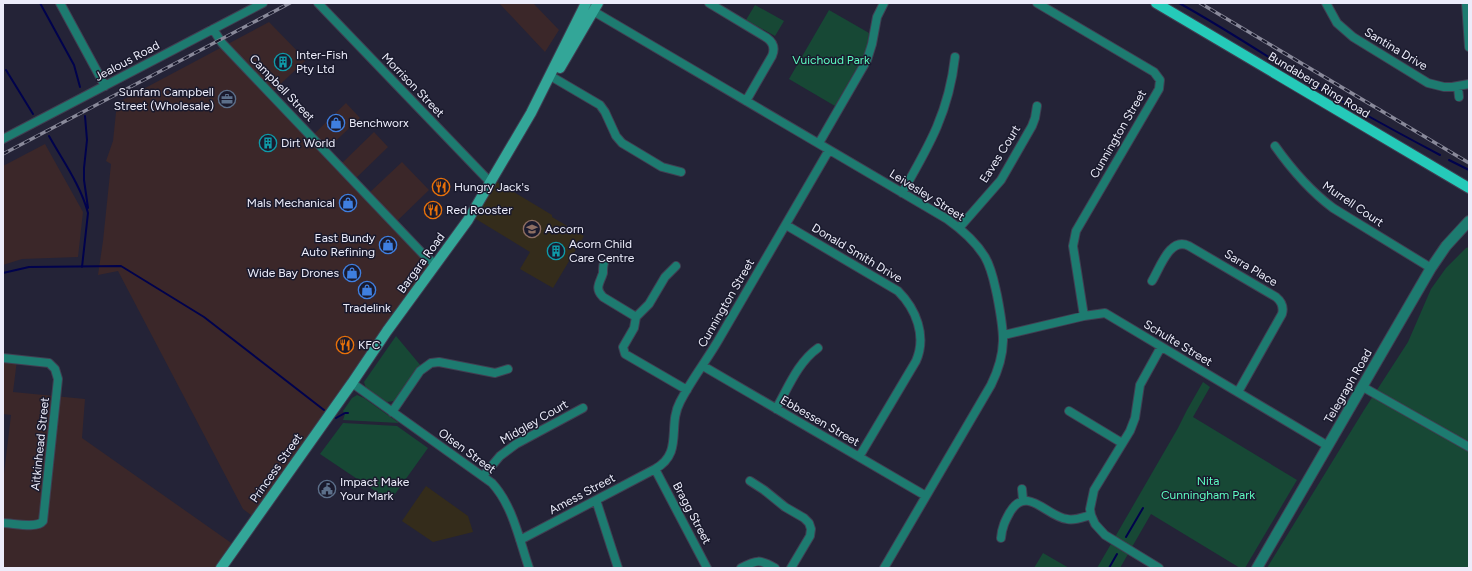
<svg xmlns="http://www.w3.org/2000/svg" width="1472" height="571" font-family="Figtree,sans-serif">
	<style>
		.industrial { fill: #3b2729 }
		.education { fill: #342c1b }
		.green { fill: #174835 }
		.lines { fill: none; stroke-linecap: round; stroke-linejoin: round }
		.stream { stroke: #00024d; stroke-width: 2 }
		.minor-casing { stroke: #403f52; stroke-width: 10 }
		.tertiary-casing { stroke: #403f52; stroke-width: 12 }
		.secondary-casing { stroke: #403f52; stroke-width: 12 }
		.primary-casing { stroke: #403f52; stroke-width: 12 }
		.minor { stroke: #1d7b70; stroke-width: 8 }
		.tertiary { stroke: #1d7b70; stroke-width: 10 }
		.secondary { stroke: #33a698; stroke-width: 10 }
		.primary { stroke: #25cab9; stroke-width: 10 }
		.rail-casing { stroke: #89899a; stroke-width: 3.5 }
		.rail { stroke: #1a1a2d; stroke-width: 2; stroke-dasharray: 6; stroke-linecap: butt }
		.labels { text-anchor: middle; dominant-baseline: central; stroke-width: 3; stroke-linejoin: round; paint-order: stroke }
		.street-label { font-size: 12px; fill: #ececfa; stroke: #1a1a2d }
		.poi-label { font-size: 12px; fill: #ececfa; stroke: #1a1a2d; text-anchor: start }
		.park-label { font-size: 12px; fill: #5dfdc1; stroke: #1a1a2d }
	</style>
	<rect width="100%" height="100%" fill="#242337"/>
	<!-- industrial -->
	<path class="industrial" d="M499 3H533L559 30 545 52Z
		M269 22 306 60 271 93 312 136 346 103 360 118 326 150 340 165 374 132 388 147 354 180 368 194 402 162 429 190 395 223 437 265 255 518 243 509 118 271 98 275 103 241 111 164 106 161 113 141 117 103Z
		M45 144 83 212 78 257 22 259 3 265V166Z
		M3 358 17 360 13 392 85 399 82 438 237 547 222 568H3V482L11 415 3 414Z"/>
	<!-- education -->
	<path class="education" d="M494 180 552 215V217L584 236 553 288 520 269 530 252 471 216Z
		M426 486 468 516 473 532 433 542 402 521Z"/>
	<!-- green -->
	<path class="green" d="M755 5 784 21 775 36 746 20Z
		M829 10 869 33 866 52 835 106 789 79Z
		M1469 247V568H1267L1364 410 1408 342 1431 289 1446 268 1466 248Z
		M396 336 421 366 397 398 394 401 387 402 366 388 364 382Z
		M1203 382 1210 387 1193 417 1297 480 1245 568H1240L1151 514 1132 547 1115 537 1178 428 1187 410Z
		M357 395 364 398 399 423 343 420 345 414 343 411 352 398Z
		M343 423 397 426 428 448 390 501 320 454Z
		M1111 544 1128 554 1120 568H1097Z
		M1043 553 1069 568H1034Z"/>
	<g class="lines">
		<!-- stream -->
		<path class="stream" d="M40 3 74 65 80 87
			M1179 3C1217 24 1253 47 1289 70 1338 100 1389 128 1440 155
			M6 70 33 114
			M85 116 87 140 84 168V180L88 208
			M49 136C63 161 81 186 88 213L82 267
			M1449 160 1469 170
			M3 273 29 267 121 266 204 317 324 410
			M336 418 345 413H348
			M1126 537 1143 508
			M1109 568 1117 554"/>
		<defs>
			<path id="minor" d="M60 3 105 86
				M318 3 491 183
				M709 3 767 38C774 43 775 49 772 56L746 101
				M1037 3 1154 72 1160 80 1159 89 1076 231 1073 246 1084 316
				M1326 3 1337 23 1353 37 1428 83 1444 87H1452L1469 84
				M1466 3 1469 47
				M593 11 947 219C961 229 976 242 985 257 992 269 994 282 997 295 1004 331 1008 351 991 385L884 568
				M213 29 222 43 423 254 436 265
				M554 78 600 105 605 112 616 136 622 143 662 167 681 172
				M1458 87 1459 97
				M3 139 263 3
				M819 143 867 60 872 44 877 17 884 3
				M1275 146C1292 170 1309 190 1333 208L1431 268
				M902 193C929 146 949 112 955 57
				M786 225 898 291C916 309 927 336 916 361L859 457
				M959 228 1001 180 1032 126 1035 118 1037 106
				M604 263C603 266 603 270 603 273 600 283 594 288 603 297L636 317
				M1152 281C1160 268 1170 236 1189 246L1276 297C1282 302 1284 307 1282 314L1238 392
				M636 317 634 328 623 347 625 354 687 390
				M636 317 649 304 665 277 676 266
				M1004 335 1084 316 1105 313 1328 446
				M3 358 49 363 55 369 58 379 43 521C37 529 13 523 3 523
				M703 366 926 496
				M352 383 492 483C513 506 519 539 529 568
				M1363 387 1469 447
				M776 409C788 388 798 362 818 348
				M1069 411 1122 443
				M392 412 420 371 431 363 439 362 495 373 508 369
				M655 469 707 568
				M483 476 500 456 516 444 583 408
				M750 481 764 490 785 507 804 518 809 523 811 529 810 536 791 568
				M1022 489 1023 500
				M596 500 618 568
				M1001 538C1002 527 1005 521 1010 512 1027 484 1047 517 1067 519 1075 521 1083 517 1091 515
				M520 540 655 469C684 453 667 426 680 402 691 380 707 360 719 339 756 276 793 213 829 150
				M741 568C756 560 760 559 775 568
				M1159 568 1105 535 1095 524 1091 515 1090 509 1094 490 1130 431 1135 418 1140 385 1161 347"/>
			<path id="tertiary" d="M1257 568 1431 268 1446 246 1469 221"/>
			<path id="secondary" d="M560 68 598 3
				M221 568 352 383 387 331 468 220 531 113 586 3"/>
			<path id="primary" d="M1156 3 1469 188"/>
		</defs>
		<!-- minor casing -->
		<use href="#minor" class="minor-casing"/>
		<!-- tertiary casing -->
		<use href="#tertiary" class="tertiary-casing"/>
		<!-- secondary casing -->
		<use href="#secondary" class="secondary-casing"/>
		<!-- primary casing -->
		<use href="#primary" class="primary-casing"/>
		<!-- minor -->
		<use href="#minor" class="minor"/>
		<!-- tertiary -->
		<use href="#tertiary" class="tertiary"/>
		<!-- secondary -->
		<use href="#secondary" class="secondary"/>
		<!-- primary -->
		<use href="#primary" class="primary"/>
		<defs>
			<path id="rail" d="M1200 3 1469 163
				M3 154 290 3"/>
		</defs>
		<!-- rail casing -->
		<use href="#rail" class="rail-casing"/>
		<!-- rail -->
		<use href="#rail" class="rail"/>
	</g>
	<!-- icons -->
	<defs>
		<symbol id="building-ring" viewBox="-11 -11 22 22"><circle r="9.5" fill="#1a1a2d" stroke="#0f9aa8" stroke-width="1.5"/><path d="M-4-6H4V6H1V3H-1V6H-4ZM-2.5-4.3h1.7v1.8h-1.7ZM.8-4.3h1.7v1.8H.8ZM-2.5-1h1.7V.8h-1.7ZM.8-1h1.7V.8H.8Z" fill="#0f9aa8"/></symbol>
		<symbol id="office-ring" viewBox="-11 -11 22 22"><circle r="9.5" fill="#1a1a2d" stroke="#5c6f8a" stroke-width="1.5"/><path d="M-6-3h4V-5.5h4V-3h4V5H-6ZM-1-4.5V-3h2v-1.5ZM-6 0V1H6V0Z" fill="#5c6f8a"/></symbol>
		<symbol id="shop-ring" viewBox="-11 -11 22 22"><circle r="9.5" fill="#1a1a2d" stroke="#3f7fe0" stroke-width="1.5"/><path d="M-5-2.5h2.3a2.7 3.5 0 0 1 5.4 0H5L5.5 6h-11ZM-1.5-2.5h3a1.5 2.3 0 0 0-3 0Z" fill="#3f7fe0"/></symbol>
		<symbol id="restaurant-ring" viewBox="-11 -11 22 22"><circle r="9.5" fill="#1a1a2d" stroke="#e8710a" stroke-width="1.5"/><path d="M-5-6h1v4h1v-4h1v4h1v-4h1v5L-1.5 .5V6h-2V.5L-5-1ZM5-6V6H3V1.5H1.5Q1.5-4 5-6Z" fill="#e8710a"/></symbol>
		<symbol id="school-ring" viewBox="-11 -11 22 22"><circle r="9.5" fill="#1a1a2d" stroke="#8d6e63" stroke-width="1.5"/><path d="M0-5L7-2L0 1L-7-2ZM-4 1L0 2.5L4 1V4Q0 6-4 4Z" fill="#8d6e63"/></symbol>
		<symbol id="civic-ring" viewBox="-11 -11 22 22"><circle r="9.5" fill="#1a1a2d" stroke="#5c6f8a" stroke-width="1.5"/><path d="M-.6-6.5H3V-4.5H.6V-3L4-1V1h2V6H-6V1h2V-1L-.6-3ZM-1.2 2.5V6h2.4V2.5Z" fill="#5c6f8a"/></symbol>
	</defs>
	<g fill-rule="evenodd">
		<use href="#building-ring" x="273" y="52" width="20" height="20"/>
		<use href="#office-ring" x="217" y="89" width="20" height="20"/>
		<use href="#shop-ring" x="326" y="113" width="20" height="20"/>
		<use href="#building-ring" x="258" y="133" width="20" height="20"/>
		<use href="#restaurant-ring" x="431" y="177" width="20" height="20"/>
		<use href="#shop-ring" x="338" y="193" width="20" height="20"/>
		<use href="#restaurant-ring" x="423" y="200" width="20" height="20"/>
		<use href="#school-ring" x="522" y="219" width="20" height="20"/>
		<use href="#shop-ring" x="378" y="235" width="20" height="20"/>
		<use href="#building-ring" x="546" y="241" width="20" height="20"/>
		<use href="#shop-ring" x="342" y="263" width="20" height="20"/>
		<use href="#shop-ring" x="357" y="280" width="20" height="20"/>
		<use href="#restaurant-ring" x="335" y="335" width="20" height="20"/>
		<use href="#civic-ring" x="317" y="479" width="20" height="20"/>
	</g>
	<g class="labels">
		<!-- street labels -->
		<g class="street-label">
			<text transform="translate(1396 49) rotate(31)">Santina Drive</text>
			<text transform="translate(127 61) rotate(-28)">Jealous Road</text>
			<text transform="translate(413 85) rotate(46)">Morrison Street</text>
			<text transform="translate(1319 85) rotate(31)">Bundaberg Ring Road</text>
			<text transform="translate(282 88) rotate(46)">Campbell Street</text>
			<text transform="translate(1118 134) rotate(-60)">Cunnington Street</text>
			<text transform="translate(1000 154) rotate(-58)">Eaves Court</text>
			<text transform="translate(927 195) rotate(32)">Leivesley Street</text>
			<text transform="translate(1353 204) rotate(34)">Murrell Court</text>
			<text transform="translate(857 253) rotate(31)">Donald Smith Drive</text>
			<text transform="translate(421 263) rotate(-54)">Bargara Road</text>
			<text transform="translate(1251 268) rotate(31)">Sarra Place</text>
			<text transform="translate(726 303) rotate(-60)">Cunnington Street</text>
			<text transform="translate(1178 343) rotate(31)">Schulte Street</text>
			<text transform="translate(1348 386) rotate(-60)">Telegraph Road</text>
			<text transform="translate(820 421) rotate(30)">Ebbessen Street</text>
			<text transform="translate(534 422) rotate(-30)">Midgley Court</text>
			<text transform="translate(40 444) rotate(-84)">Aitkinhead Street</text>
			<text transform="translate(467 451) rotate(36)">Olsen Street</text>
			<text transform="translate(276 468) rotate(-55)">Princess Street</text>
			<text transform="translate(582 494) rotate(-28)">Amess Street</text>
			<text transform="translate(692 513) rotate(62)">Bragg Street</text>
		</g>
		<!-- poi labels -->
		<g class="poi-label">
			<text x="296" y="55">Inter-Fish<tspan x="296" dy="14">Pty Ltd</tspan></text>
			<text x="214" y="92" text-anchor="end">Sunfam Campbell<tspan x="214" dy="14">Street (Wholesale)</tspan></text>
			<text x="349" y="123">Benchworx</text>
			<text x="281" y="143">Dirt World</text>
			<text x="454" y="187">Hungry Jack's</text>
			<text x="335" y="203" text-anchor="end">Mals Mechanical</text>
			<text x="446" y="210">Red Rooster</text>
			<text x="545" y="229">Accorn</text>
			<text x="375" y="238" text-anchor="end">East Bundy<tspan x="375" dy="14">Auto Refining</tspan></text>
			<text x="569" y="244">Acorn Child<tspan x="569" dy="14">Care Centre</tspan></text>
			<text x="339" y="273" text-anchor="end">Wide Bay Drones</text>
			<text x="367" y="308" text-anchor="middle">Tradelink</text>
			<text x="358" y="345">KFC</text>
			<text x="340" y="482">Impact Make<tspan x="340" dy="14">Your Mark</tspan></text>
		</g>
		<!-- park labels -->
		<g class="park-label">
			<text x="831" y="60">Vuichoud Park</text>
			<text x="1208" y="481">Nita<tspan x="1208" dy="14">Cunningham Park</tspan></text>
		</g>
	</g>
	<!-- border -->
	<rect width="1472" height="571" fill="none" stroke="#ececfa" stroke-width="8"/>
</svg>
